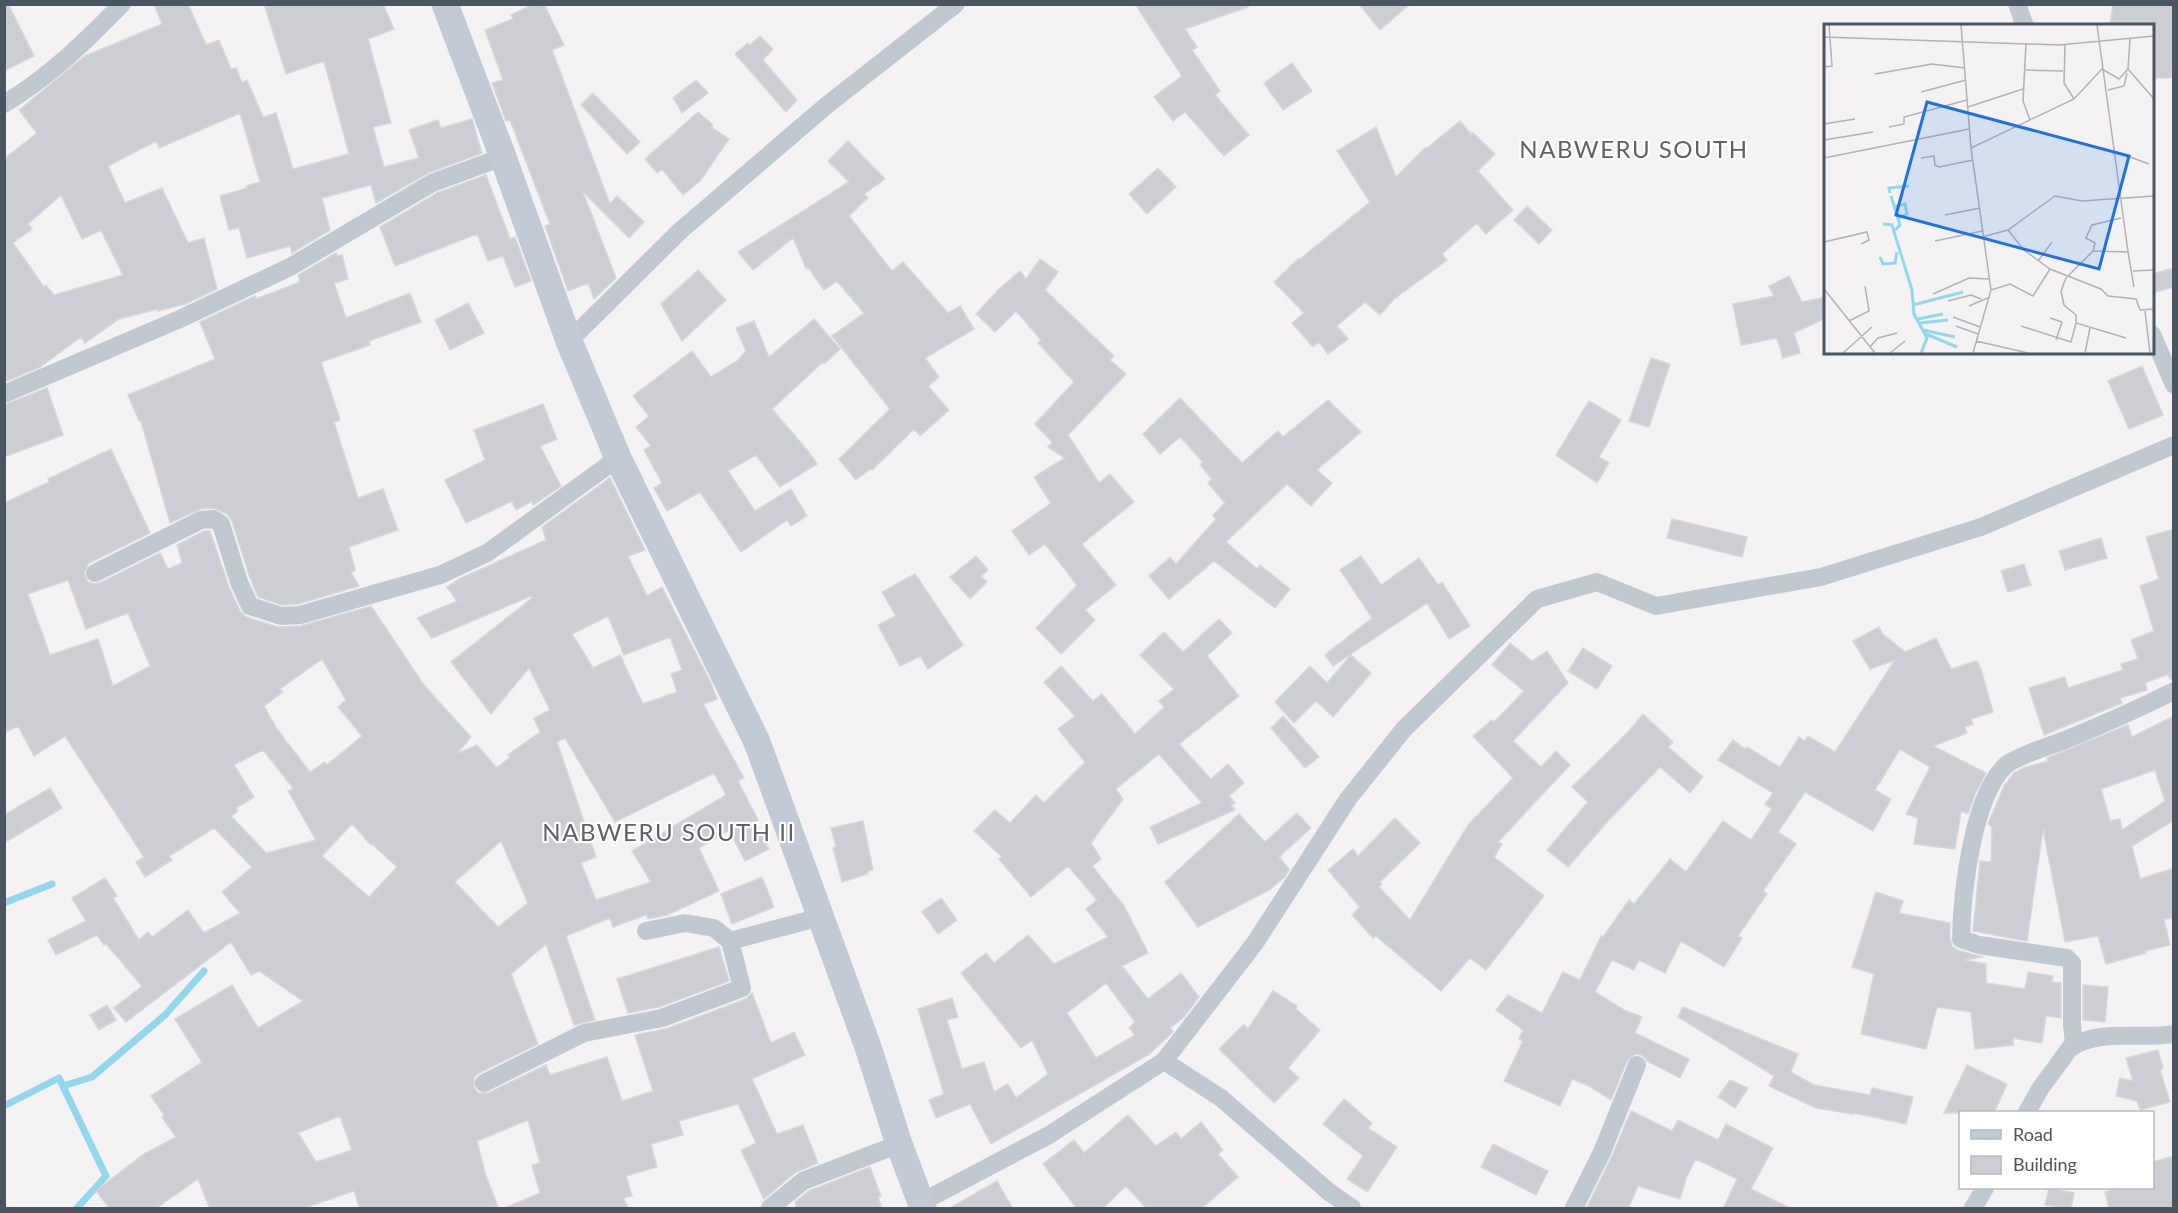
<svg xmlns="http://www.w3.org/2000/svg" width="2178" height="1213" font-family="Lato,sans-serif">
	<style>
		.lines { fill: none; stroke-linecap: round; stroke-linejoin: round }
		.stream { stroke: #92d7eb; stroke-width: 7 }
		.building { fill: #ccced4; stroke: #d7d8dd; stroke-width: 1.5; fill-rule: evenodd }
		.street { stroke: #c1c9d0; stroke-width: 18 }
		.secondary { stroke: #c1cad5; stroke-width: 27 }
		.labels { text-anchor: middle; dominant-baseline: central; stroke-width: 4.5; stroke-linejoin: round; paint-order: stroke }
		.quarter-label { font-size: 24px; letter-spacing: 1.5px; fill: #5f6267; stroke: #fff }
		.inset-river { fill: none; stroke: #92d7eb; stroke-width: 3 }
		.inset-road { fill: none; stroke: #b0b3b7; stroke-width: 1.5 }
		.view { fill: #2072e1; fill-opacity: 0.15; stroke: #2072e1; stroke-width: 3 }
		.inset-edge { fill: none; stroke: #4a555f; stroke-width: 3 }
	</style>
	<rect width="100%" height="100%" fill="#f4f2f2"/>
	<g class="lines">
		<!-- stream -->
		<path class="stream" d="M4 903 52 884
			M63 1086 92 1077 165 1015 204 971
			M4 1106 59 1078 106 1176 77 1208"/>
	</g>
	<!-- building -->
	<path class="building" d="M4 4H8L34 56 4 71Z
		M154 4H188L206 45 219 40 231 69 236 68 242 83 247 80 263 117 276 113 293 169 349 154 324 61 286 74 264 4H383L394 29 368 39 391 123 373 127 384 167 419 158 409 130 438 120 441 128 472 119 482 153 428 173 376 203 371 185 322 198 330 230 292 253 290 246 247 258 239 228 229 230 220 196 247 188 246 186 260 182 240 113 159 148 156 141 108 166 125 203 162 188 188 243 204 238 217 289 185 304 158 311V309L119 319 85 343 81 337 40 367 4 382V159L37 133 19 110 85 56 162 24ZM61 195 82 239 101 230 123 275 54 295 46 285 44 287 13 243 32 229 28 224Z
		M534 4H544L564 45 552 50 610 204 617 196 644 222 629 238 583 192 616 278 594 299 588 283 568 291 545 226 550 224 510 120 506 121 492 83 503 80 485 30 513 19 511 15Z
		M1135 4H1248V7L1185 29 1197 47 1192 50 1220 91 1215 95 1249 135 1224 156 1185 112 1173 121 1154 97 1182 76Z
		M1359 4H1410L1380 30Z
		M2113 4H2174L2172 78H2152V26H2110Z
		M760 36 773 49 763 60 797 100 786 112 735 54 748 43 750 45Z
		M1292 63 1312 91 1283 110 1264 83Z
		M696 80 708 93 682 113 673 98Z
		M593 93 640 142 627 154 581 105Z
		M698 112 713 125 711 127 729 139 701 180 683 195 662 169 657 173 645 159Z
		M1460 121 1471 134 1472 132 1495 154 1478 171 1513 210 1486 234 1477 223 1442 254 1447 260 1394 299 1380 315 1365 302 1337 326 1348 339 1328 354 1319 342 1313 347 1292 323 1304 313 1274 282 1299 258 1300 259 1370 202 1337 151 1376 127 1396 177 1426 147 1427 148Z
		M848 141 885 179 864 194 868 198 849 216 892 271 903 262 948 313 960 306 974 329 925 358 939 377 928 386 949 410 920 436 914 429 872 470 870 469 856 480 839 459 890 409 832 336 864 313 837 281 824 290 808 267 806 268 793 238 753 270 738 252 849 182 828 161Z
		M1158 168 1176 187 1147 214 1129 194Z
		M486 175 510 239 515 237 531 281 515 287 503 256 488 261 477 234 395 266 380 227 437 193Z
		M1527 206 1552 230 1539 244 1514 220Z
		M336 253 337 256 342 255 348 279 334 283 346 318 410 293 421 322 369 341 370 345 321 362 340 420 334 422 358 498 383 489 398 530 349 547 355 570 351 573 359 586 298 604 282 605 258 597 250 578 232 521 227 514 213 508 200 509 170 523 141 421H139L128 395 215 359 200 322 255 296 256 299 300 282 298 275Z
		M1040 259 1058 272 1045 290 1114 356 1110 360 1126 374 1068 435 1099 483 1110 474 1134 502 1082 544 1116 585 1085 610 1095 620 1061 654 1036 628 1077 585 1045 544 1029 555 1012 531 1051 503 1034 477 1065 458 1048 447 1052 442 1035 424 1074 382 1038 343 1041 340 1016 311 995 332 976 314 998 290 1020 271 1026 279Z
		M2174 268V287L2155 292 2152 274Z
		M698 270 726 300 682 341 661 304Z
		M1789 276 1802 302 1826 297V318L1794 333 1800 353 1783 358 1777 338 1741 345 1733 304 1774 296 1769 286Z
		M468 303 484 333 450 350 435 320Z
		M814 319 840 349 824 364 823 362 772 409 808 451 817 464 780 487 756 455 728 471 755 511 791 489 807 516 791 526 787 520 741 552 700 492 667 511 654 488 662 483 644 450 651 446 636 427 649 416 633 396 692 351 711 377 737 361 746 351 736 328 754 321 769 357Z
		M1651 358 1670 364 1649 427 1629 421Z
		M2142 366 2163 415 2129 429 2108 381Z
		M47 388 63 435 4 457V405Z
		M1180 398 1242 463 1278 431 1283 437 1328 400 1361 432 1317 470 1332 483 1311 506 1287 484 1226 542 1257 569 1260 565 1290 589 1275 608 1214 561 1169 599 1149 576 1170 557 1176 564 1216 519 1213 515 1225 503 1208 483 1212 479 1200 465 1203 462 1180 437 1160 454 1143 434Z
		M1589 401 1621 420 1599 457 1609 463 1597 483 1556 455Z
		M543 404 557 439 540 446 561 486 533 505 532 501 516 510 512 501 466 523 445 480 485 460 474 430Z
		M111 449 150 533 89 563 84 573 88 582 94 584 100 583 160 553 168 569 182 563 177 545 204 531H210L229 587 240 611 246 617 278 627 301 626 371 606 423 684 471 737 457 754 477 745 497 768 510 757 508 755 540 732 534 718 550 710 529 668 491 714 451 662 532 598 531 596 432 638 417 618 457 601 447 587 459 579 546 540 542 527 610 478 645 550 628 556 647 596 662 587 710 681 717 699 703 704 744 778 738 781 758 820 755 822 769 849 745 861 729 830 699 848 719 891 667 915 648 919 646 915 613 927 610 918 566 936 595 1020 574 1025 546 944 511 974 538 1044 479 1073 474 1077V1087L478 1093H488L546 1065 550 1075 607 1057 622 1101 653 1091 635 1035 666 1029 746 999 752 993 771 1043 794 1032 805 1055 752 1079 777 1134 803 1125 818 1163 796 1172 764 1199 741 1150 756 1143 738 1104 679 1121 683 1135 651 1144 657 1167 626 1176 632 1196 624 1198 628 1209H502L540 1193 532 1165 540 1163 528 1120 477 1141 486 1176 499 1209H360L354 1191 301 1209H210L198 1179 155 1209H110L96 1191 144 1154 176 1137 162 1117 164 1115 151 1096 202 1062 175 1019 232 985 258 1028 303 1001 259 971 251 975 231 942 126 1022 114 1008 142 986 106 944 104 945 97 935 56 955 48 940 86 921 72 898 105 878 117 896 113 898 139 940 148 932 152 937 188 910 204 933 240 913 222 892 252 867 214 828 169 856 172 860 145 877 136 862 144 857 65 736 34 756 18 726 4 733V503L49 482 48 479ZM68 580 86 629 128 613 150 666 113 686 98 639 50 655 28 594ZM608 616 624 655 670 637 682 670 671 674 677 692 643 704 620 655 593 668 572 634ZM322 659 346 700 338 707 362 736 327 765 325 762 310 772 277 729 264 706 283 692 280 689ZM565 738 615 822 714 773 726 795 632 851 651 882 596 900 581 863 596 857 557 742ZM263 750 293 788 288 791 316 840 266 853 231 816 238 811 236 808 254 797 234 765ZM352 824 371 845 372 844 397 867 369 897 322 856ZM501 841 528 903 498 927 455 882ZM340 1116 352 1150 316 1162 298 1133Z
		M1672 519 1747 537 1742 557 1667 538Z
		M2174 529V678L2170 679 2168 674 2145 683 2147 690 2120 698 2122 703 2044 735 2029 688 2065 677 2068 688 2123 670 2121 664 2138 659 2131 640 2154 631 2140 586 2159 579 2146 537Z
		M2101 538 2107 558 2065 570 2059 551Z
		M976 556 988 570 981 576 987 582 970 599 950 577Z
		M1361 556 1381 585 1419 558 1438 585 1442 582 1470 626 1449 639 1427 603 1333 666 1325 655 1372 618 1340 570Z
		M2024 564 2031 585 2008 592 2001 571Z
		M915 574 963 645 928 669 920 656 900 666 878 625 896 616 882 592Z
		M1219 619 1232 633 1207 656 1239 696 1179 744 1211 779 1228 764 1244 783 1229 796 1235 803 1231 805 1235 810 1158 844 1150 827 1202 803 1159 754 1116 789 1123 799 1091 843 1101 859 1092 866 1124 906 1148 953 1122 966 1148 999 1181 973 1199 997 1184 1017 1170 1028 1173 1031 1172 1033 1148 1055 991 1144 970 1104 936 1118 929 1100 944 1094 918 1009 952 998 958 1017 947 1020 962 1069 984 1062 994 1092 1008 1084 1016 1098 1048 1074 1032 1040 1021 1048 961 973 986 953 994 963 1028 935 1054 964 1108 937 1086 909 1097 900 1068 866 1031 897 999 859 1002 857 974 831 995 810 1010 823 1036 795 1044 803 1085 762 1058 729 1075 716 1044 682 1061 666 1093 701 1102 694 1135 734 1164 707 1159 701 1174 689 1140 655 1164 632 1183 652ZM1106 983 1135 1022 1129 1028 1135 1035 1096 1058 1067 1013Z
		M1879 627 1883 634 1905 652 1936 638 1951 669 1977 661 1981 669 1993 712 1971 719 1973 724 1965 727 1967 733 1933 746 1986 773 1975 794 1968 814 1961 811 1955 849 1914 844 1918 818 1906 814 1930 767 1900 749 1875 790 1891 799 1873 831 1805 792 1778 832 1796 844 1763 891 1767 894 1738 936 1742 938 1724 967 1681 941 1665 973 1639 960 1634 970 1612 960 1595 992 1624 1010 1642 1017 1635 1033 1689 1059 1680 1078 1647 1061 1642 1055 1635 1054 1627 1061 1611 1100 1589 1086 1572 1079 1560 1106 1504 1081 1523 1041 1519 1039 1523 1030 1496 1010 1508 995 1542 1013 1563 972 1580 980 1601 936 1603 937 1629 900 1634 904 1670 859 1686 872 1723 821 1751 840 1772 809 1765 804 1773 793 1718 760 1733 740 1745 749 1747 747 1780 767 1799 737 1805 741 1808 736 1835 752 1895 660 1870 669 1853 641Z
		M1510 643 1532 661 1547 651 1568 683 1513 741 1541 767 1556 751 1570 765 1498 842 1502 844 1494 857 1544 896 1486 970 1470 958 1441 991 1376 936 1373 938 1352 915 1360 907 1328 870 1353 849 1358 856 1395 818 1420 843 1380 882 1382 884 1379 887 1410 920 1468 825 1513 778 1473 736 1492 720 1494 722 1524 691 1492 665Z
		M1583 648 1612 666 1597 689 1568 671Z
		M1351 655 1371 673 1333 717 1316 701 1294 723 1275 702 1310 666 1327 683Z
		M1643 714 1673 742 1668 747 1703 777 1690 793 1660 767 1608 821 1568 867 1547 850 1588 802 1572 787 1628 732Z
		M1283 716 1319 757 1305 768 1271 728Z
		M2174 716V820L2132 846 2140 879 2174 868V918L2164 919 2170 945 2145 951 2146 953 2106 964 2098 936 2065 942 2043 829 2027 941 1973 931 1980 861 1991 862 1992 827 1988 824 2004 786 2014 773 2023 768 2048 761 2047 758 2128 725 2132 737ZM2155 770 2165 801 2122 830 2120 819 2110 821 2101 789Z
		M50 788 62 808 4 843V815Z
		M1297 813 1311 828 1279 857 1289 869 1285 877 1269 890 1198 927 1165 882 1239 814 1265 842Z
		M863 821 873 870 868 871V874L842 882 833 848 836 847 831 828Z
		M762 877 774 907 732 924 721 894Z
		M1876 892 1903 901 1899 913 1950 923V939L1952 946 1957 950 1983 957 1964 960 1986 964V983L2025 989 2028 972 2053 976 2052 982 2061 983V1018L2046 1016 2042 1043 2013 1038 2014 1045 1975 1049 1971 1012 1937 1007 1926 1049 1861 1034 1874 974 1852 967Z
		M941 898 957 920 938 934 922 912Z
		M719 947 729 981 659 1007 628 1013 617 979Z
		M2083 985 2108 987 2105 1022 2083 1020Z
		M1273 991 1297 1006 1296 1009 1320 1030 1288 1068 1299 1078 1274 1103 1219 1049 1244 1024 1248 1029Z
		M107 1005 116 1020 99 1030 90 1015Z
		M1683 1007 1798 1054 1791 1072 1814 1085 1870 1095 1872 1088 1913 1097 1906 1124 1854 1113V1114L1816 1108 1769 1086 1774 1076 1678 1017Z
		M2158 1050 2163 1068 2160 1070 2170 1102 2140 1110 2137 1101 2116 1096 2120 1078 2133 1081 2126 1058Z
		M1967 1065 2007 1084 1994 1113H1944Z
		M1730 1080 1748 1088 1735 1108 1718 1097Z
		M1344 1099 1372 1123 1368 1128 1397 1147 1367 1192 1347 1179 1363 1156 1323 1124Z
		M1631 1111 1672 1131 1678 1120 1718 1140 1726 1124 1773 1148 1751 1189 1792 1209H1723L1737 1179 1696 1159 1687 1176 1680 1199 1638 1186 1628 1209H1586L1612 1156Z
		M1128 1115 1156 1146 1176 1132 1181 1139 1201 1122 1223 1150 1218 1154 1238 1177 1201 1209H1147L1126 1186 1102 1209H1077L1043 1164 1074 1140 1084 1153Z
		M1493 1144 1548 1171 1536 1195 1481 1167Z
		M2174 1156V1209H2109L2105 1192 2120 1188H2152V1162Z
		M870 1167 881 1196 878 1197 882 1209H797L795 1202 809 1191Z
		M997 1181 1013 1209H948Z
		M2049 1188 2074 1193 2071 1209 2045 1205Z"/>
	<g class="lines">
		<!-- street -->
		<path class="street" d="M2017 4 2025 26
			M4 104C49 77 86 41 122 4
			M2152 334 2174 385
			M569 341 680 231 827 105 956 4
			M4 394 180 319 290 267 432 183 503 157
			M95 573 201 520 213 519 221 524 239 582 250 606 281 616 300 615 440 575 487 553 618 458
			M646 931 685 923 714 928 730 941
			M2074 1045 2072 1025V963L2067 958 1979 945 1961 939C1962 894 1972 797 2006 765 2017 756 2051 745 2065 740 2102 725 2138 709 2174 691
			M1164 1061 1221 1098 1329 1192 1352 1208
			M484 1083 584 1033 662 1018 742 988 730 941 821 917
			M2027 1112 2040 1089 2070 1048C2099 1028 2140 1040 2174 1034
			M920 1203 1049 1135 1164 1061 1255 943 1348 799 1404 729 1537 599 1597 582 1656 606 1821 577 1981 527 2174 445
			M770 1208 803 1181 899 1144
			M1574 1208 1602 1152 1637 1065
			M1973 1208 1985 1188"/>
		<!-- secondary -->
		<path class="secondary" d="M445 4 503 157 569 341 618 458 757 742 868 1047 899 1144 923 1208"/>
	</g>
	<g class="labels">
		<!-- quarter labels -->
		<g class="quarter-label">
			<text x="1634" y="148">NABWERU SOUTH</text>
			<text x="669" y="831">NABWERU SOUTH II</text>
		</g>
	</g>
	<!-- overview -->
	<g transform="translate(1824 24)">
		<rect width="330" height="330" fill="#f4f2f2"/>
		<path class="inset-river" d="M66 169 65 164 85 162M67 172 76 201 71 206M69 183 81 180 83 190 73 195M59 200 68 201 88 266 90 290 103 314 97 329M56 233 59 240 71 239 73 228M89 281 139 268M94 295 119 290M96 299 124 296M99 306 131 313M102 310 133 323"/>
		<path class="inset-road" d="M137 1 147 124 167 266 149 329M273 1 304 228 269 227 242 254 237 267 240 281 252 291V299L302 314M0 13 235 21 330 12M306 15 304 45 330 75M202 19 199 77 206 96M241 20 240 59 250 75M0 43 8 42 5 1M202 46 239 47M51 50 108 40 141 44M284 66 300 62 303 49M97 68 142 56M144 83 199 65M0 100 31 95M65 103 80 100V93L143 76M0 116 49 108M147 124 250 75 278 45 295 55 304 45M290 127 325 140M0 134 145 105M97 134 110 132 111 141 115 143 149 136M121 191 156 184M184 206 200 226 226 245 277 265 284 272 312 275 316 286 330 285M158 213 184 206 231 172 258 177 330 172M111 217 158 207M0 218 43 208 45 216 37 220M269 227 271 219 262 214 268 201 297 194M304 228 310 263M214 237 228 218M309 247 330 246M0 265 51 329M167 266 186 260 209 272 226 245M109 270 145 254 165 255M124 277 147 271 157 275M145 282 166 273M321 287 326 329M129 293 156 303M226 294 238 298 232 316M25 297 45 287 41 262M132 302 154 310M197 302 247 318 252 299M152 317 204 329M46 323 54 314 73 309M19 329 48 303M66 329 81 317M261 329 266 304"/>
		<path class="view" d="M103 78 305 132 275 245 72 191Z"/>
		<rect width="330" height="330" class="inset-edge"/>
	</g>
	<!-- border -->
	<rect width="2178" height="1213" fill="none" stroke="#4a555f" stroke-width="12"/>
	<!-- legend -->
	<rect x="1959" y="1111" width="195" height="78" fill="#ffffff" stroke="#b7bbbf" stroke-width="1.5"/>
	<rect x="1971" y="1130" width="30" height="9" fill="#c1cad5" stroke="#b7bbbf" stroke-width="1.5"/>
	<text x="2013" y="1141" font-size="18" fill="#4a555f">Road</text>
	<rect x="1971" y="1156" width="30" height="18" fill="#ccced4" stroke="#b7bbbf" stroke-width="1.5"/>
	<text x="2013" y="1171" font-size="18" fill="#4a555f">Building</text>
</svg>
